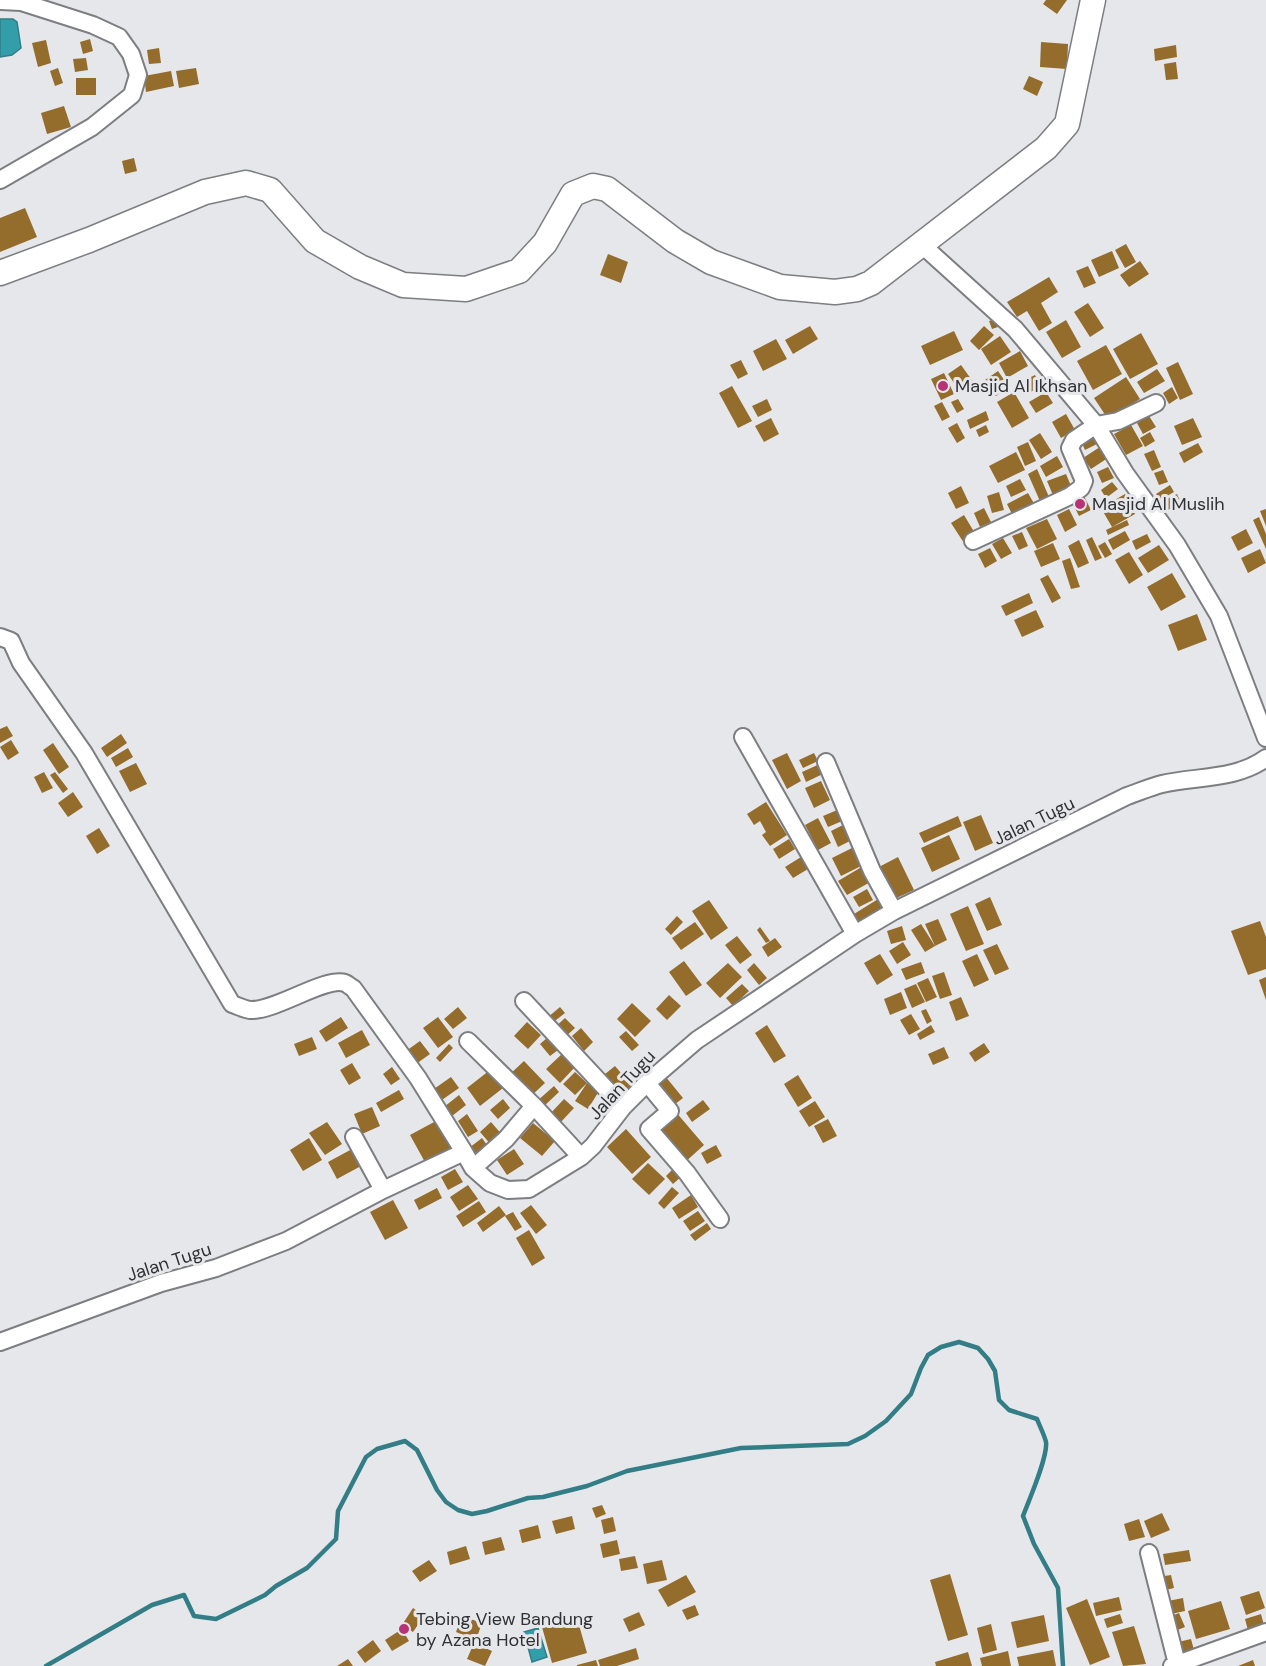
<svg xmlns="http://www.w3.org/2000/svg" width="1266" height="1666" font-family="'DM Sans',sans-serif">
	<style>
		.water { fill: #329eaa; stroke: #327d86; stroke-width: 1.5 }
		.lines { fill: none; stroke-linecap: round; stroke-linejoin: round }
		.stream { stroke: #327d86; stroke-width: 4.5 }
		.building { fill: #946c2b }
		.minor-casing { stroke: #7d7e81; stroke-width: 20 }
		.secondary-casing { stroke: #7d7e81; stroke-width: 27 }
		.minor { stroke: #fff; stroke-width: 16 }
		.secondary { stroke: #fff; stroke-width: 24 }
		.poi-dot { fill: #b73276; stroke: #e6e7eb; stroke-width: 2 }
		.labels { text-anchor: middle; dominant-baseline: central; stroke-width: 6; stroke-linejoin: round; paint-order: stroke }
		.poi-label { font-size: 18px; fill: #313133; stroke: #e6e7eb; text-anchor: start }
		.street-label { font-size: 18px; fill: #313133; stroke: #e6e7eb }
	</style>
	<rect width="100%" height="100%" fill="#e6e7eb"/>
	<!-- water -->
	<path class="water" d="M0 19H13L17 22 21 48 12 55 0 57Z
		M538 1628 547 1657 532 1662 524 1632Z"/>
	<g class="lines">
		<!-- stream -->
		<path class="stream" d="M46 1666 152 1605 184 1595 194 1616 216 1619 265 1595 276 1586 307 1568 336 1539 338 1511 366 1457 377 1449 405 1441 417 1450 437 1490 446 1502 458 1510 472 1514 487 1511 528 1498 543 1497 587 1486 627 1471 741 1448 848 1444 865 1436 886 1421 911 1394 921 1368 928 1355 941 1347 959 1342 978 1348 988 1359 995 1371 999 1400 1009 1410 1037 1419C1040 1427 1044 1434 1046 1442 1048 1457 1029 1500 1023 1516L1034 1544 1058 1588 1063 1666"/>
	</g>
	<!-- building -->
	<path class="building" d="M1046 0H1067L1057 14 1043 4Z
		M90 39 93 51 83 54 80 42Z
		M46 40 51 63 38 67 32 43Z
		M1041 42 1068 44 1067 69 1040 67Z
		M1176 45 1177 57 1155 61 1154 49Z
		M159 48 161 63 149 64 147 50Z
		M86 58 88 70 75 72 73 59Z
		M1176 62 1178 79 1166 80 1164 64Z
		M58 68 63 83 55 86 50 71Z
		M196 68 199 84 179 88 176 71Z
		M171 71 174 86 146 92 144 76Z
		M1029 76 1043 82 1037 96 1023 89Z
		M76 78H96V95H76Z
		M64 106 71 127 47 134 41 113Z
		M134 158 137 171 125 174 122 161Z
		M25 208 37 237 0 252V218Z
		M1126 244 1136 262 1125 268 1115 250Z
		M1112 251 1119 268 1099 277 1091 260Z
		M608 254 628 262 621 283 600 275Z
		M1140 261 1149 274 1129 287 1120 275Z
		M1088 266 1096 283 1084 288 1076 271Z
		M1049 277 1058 292 1041 303 1052 323 1039 331 1027 311 1017 317 1007 302Z
		M1088 303 1104 328 1090 337 1074 312Z
		M995 319 998 327 992 329 989 321Z
		M1066 320 1081 347 1062 358 1046 332Z
		M810 326 818 339 793 354 785 340Z
		M984 326 994 335 979 350 970 341Z
		M954 331 963 350 930 365 921 346Z
		M1141 333 1158 364 1130 379 1113 349Z
		M1000 336 1011 352 991 365 981 349Z
		M776 339 787 359 763 371 753 351Z
		M1106 345 1122 374 1093 390 1077 361Z
		M1020 351 1028 366 1007 378 999 363Z
		M741 360 748 374 738 379 730 365Z
		M1178 362 1193 394 1180 400 1166 368Z
		M961 365 974 383 960 392 948 374Z
		M1157 369 1165 381 1144 393 1137 382Z
		M998 371 1009 387 996 396 985 380Z
		M944 373 954 394 941 400 931 379Z
		M1035 375 1041 387 1024 395 1019 383Z
		M1126 377 1140 399 1108 419 1094 398Z
		M732 386 752 421 738 428 719 393Z
		M1172 387 1178 398 1169 404 1163 393Z
		M1014 392 1029 418 1012 428 997 402Z
		M1046 392 1053 403 1036 413 1029 402Z
		M767 399 772 410 758 417 752 406Z
		M958 399 964 409 957 413 951 402Z
		M942 402 950 417 942 421 934 406Z
		M986 411 989 420 970 429 967 420Z
		M1066 414 1075 430 1061 438 1052 422Z
		M1149 416 1156 427 1143 434 1137 423Z
		M771 418 779 434 764 442 755 426Z
		M1193 418 1202 437 1182 445 1174 426Z
		M957 423 965 438 957 443 948 428Z
		M986 425 989 432 979 437 976 430Z
		M1131 425 1143 446 1126 455 1114 434Z
		M1150 432 1155 441 1145 447 1140 438Z
		M1040 433 1052 452 1041 459 1029 440Z
		M1100 433 1103 441 1085 450 1081 441Z
		M1028 442 1036 461 1025 466 1017 447Z
		M1106 443 1114 454 1091 469 1083 458Z
		M1198 443 1203 452 1184 463 1179 453Z
		M1154 450 1161 467 1152 471 1144 454Z
		M1016 452 1025 470 998 483 989 466Z
		M1057 456 1063 467 1046 477 1040 466Z
		M1108 467 1114 478 1102 483 1097 472Z
		M1037 469 1052 504 1043 508 1028 474Z
		M1163 470 1168 482 1159 485 1154 473Z
		M1066 474 1074 493 1055 500 1047 481Z
		M1020 479 1026 490 1011 497 1006 486Z
		M1112 482 1118 489 1106 498 1101 490Z
		M1170 485 1174 492 1160 500 1156 494Z
		M961 486 969 503 956 509 948 493Z
		M999 492 1004 510 992 513 987 496Z
		M1082 492 1091 510 1079 516 1070 498Z
		M1028 493 1036 507 1014 518 1007 504Z
		M1125 494 1135 514 1112 527 1101 508Z
		M1177 494 1181 503 1166 511 1161 502Z
		M984 508 991 522 980 527 974 513Z
		M1069 509 1077 525 1065 532 1057 515Z
		M1266 509V526L1260 511Z
		M964 515 976 535 964 543 951 523Z
		M1259 517 1266 534V549L1253 520Z
		M1047 519 1057 539 1037 549 1026 528Z
		M1127 520 1129 525 1108 535 1106 530Z
		M1246 529 1253 543 1238 551 1231 537Z
		M1125 531 1130 540 1113 550 1108 540Z
		M1022 532 1028 546 1019 550 1012 536Z
		M1147 534 1151 542 1136 550 1132 541Z
		M1092 537 1102 558 1095 561 1086 540Z
		M1003 538 1012 553 1001 559 992 544Z
		M1079 540 1089 563 1078 568 1068 546Z
		M1105 542 1112 554 1105 558 1098 546Z
		M1053 543 1060 559 1041 567 1034 551Z
		M1159 545 1169 560 1148 573 1138 558Z
		M990 548 997 561 985 568 978 554Z
		M1260 549 1266 563 1248 573 1241 558Z
		M1129 552 1143 575 1129 584 1115 560Z
		M1070 558 1080 587 1071 589 1062 561Z
		M1172 573 1186 597 1161 611 1147 587Z
		M1048 575 1061 598 1052 603 1040 579Z
		M1029 593 1033 603 1006 616 1001 606Z
		M1036 610 1044 627 1022 637 1014 620Z
		M1197 614 1207 640 1178 651 1168 625Z
		M7 726 13 736 0 743V729Z
		M121 734 127 743 107 757 101 748Z
		M11 740 19 753 8 760 0 747Z
		M53 743 69 767 59 774 43 750Z
		M128 748 133 757 116 767 111 758Z
		M787 753 801 781 787 789 772 760Z
		M814 753 818 761 803 768 799 760Z
		M136 763 147 784 130 792 119 771Z
		M822 763 827 772 806 782 802 772Z
		M44 772 53 788 42 793 34 777Z
		M55 772 68 789 63 793 50 775Z
		M821 781 830 800 814 808 805 788Z
		M73 792 83 807 68 817 58 803Z
		M766 802 787 835 770 846 762 835 766 832 760 821 754 825 747 814Z
		M842 808 847 819 828 827 823 816Z
		M981 815 993 843 975 851 963 822Z
		M958 816 962 826 924 843 919 833Z
		M818 818 831 843 818 850 805 825Z
		M847 823 854 839 838 847 831 831Z
		M99 828 110 846 97 854 86 836Z
		M949 835 960 859 932 872 921 848Z
		M789 839 795 849 779 859 773 849Z
		M854 847 863 865 841 876 832 858Z
		M801 857 808 869 793 878 785 867Z
		M898 857 914 890 890 901 875 869Z
		M865 865 874 880 847 895 838 881Z
		M867 889 873 900 859 907 853 897Z
		M883 896 890 907 861 925 854 914Z
		M990 897 1002 925 987 931 975 904Z
		M709 900 728 928 711 940 692 911Z
		M968 906 984 944 966 951 950 914Z
		M677 916 683 922 671 935 665 929Z
		M938 919 947 940 935 946 925 924Z
		M1260 921 1266 937V969L1248 975 1231 931Z
		M695 922 704 934 681 950 672 938Z
		M921 924 935 946 925 952 911 930Z
		M902 926 906 940 891 944 887 931Z
		M760 927 770 941 766 943 757 930Z
		M737 936 752 955 740 964 725 945Z
		M775 938 782 947 768 957 762 947Z
		M903 942 911 955 897 964 889 951Z
		M997 944 1009 969 995 975 983 950Z
		M880 954 893 975 877 985 864 963Z
		M977 954 989 980 974 987 962 961Z
		M684 961 702 985 686 996 669 972Z
		M921 962 925 973 906 980 901 969Z
		M728 963 742 977 720 998 706 983Z
		M754 963 767 978 759 985 747 970Z
		M944 972 952 995 940 999 932 976Z
		M1266 977V1000L1259 980Z
		M928 978 937 997 926 1002 917 983Z
		M742 984 749 991 733 1006 726 998Z
		M916 984 925 1002 912 1008 904 989Z
		M901 992 907 1008 890 1015 884 999Z
		M669 995 681 1006 667 1020 656 1009Z
		M961 997 969 1016 956 1021 949 1002Z
		M632 1003 651 1021 635 1037 617 1019Z
		M458 1007 467 1018 453 1029 444 1019Z
		M560 1007 565 1013 551 1024 547 1018Z
		M926 1009 932 1021 927 1024 921 1011Z
		M911 1014 920 1029 909 1035 900 1020Z
		M341 1017 348 1028 326 1042 319 1031Z
		M438 1017 453 1037 438 1048 423 1028Z
		M565 1018 575 1028 563 1039 553 1029Z
		M527 1022 541 1035 528 1049 514 1036Z
		M767 1025 786 1056 774 1063 755 1033Z
		M931 1025 935 1032 920 1040 917 1034Z
		M581 1028 593 1042 584 1051 572 1036Z
		M362 1030 370 1045 346 1058 338 1043Z
		M626 1031 639 1045 632 1051 619 1037Z
		M312 1037 317 1049 299 1056 294 1044Z
		M547 1038 558 1050 550 1056 540 1044Z
		M420 1041 430 1054 416 1064 406 1051Z
		M984 1043 990 1052 975 1062 969 1053Z
		M449 1044 453 1048 440 1062 436 1058Z
		M944 1047 949 1058 933 1065 928 1054Z
		M562 1054 575 1067 560 1083 546 1069Z
		M524 1061 545 1083 529 1098 508 1076Z
		M352 1063 361 1078 349 1085 340 1070Z
		M615 1066 633 1087 618 1099 600 1078Z
		M392 1067 400 1079 391 1085 383 1074Z
		M490 1070 503 1088 480 1106 467 1088Z
		M575 1072 587 1083 575 1095 563 1084Z
		M798 1075 812 1098 798 1107 784 1084Z
		M665 1076 683 1098 670 1108 653 1085Z
		M451 1077 459 1088 439 1102 431 1091Z
		M587 1083 599 1091 588 1109 575 1101Z
		M554 1086 559 1092 542 1108 536 1102Z
		M399 1090 404 1099 381 1112 376 1103Z
		M459 1095 466 1105 447 1120 439 1111Z
		M503 1099 510 1108 498 1119 490 1110Z
		M564 1099 574 1108 559 1124 549 1115Z
		M703 1100 710 1109 692 1122 686 1113Z
		M815 1101 825 1117 809 1127 799 1111Z
		M372 1107 380 1126 362 1134 354 1114Z
		M675 1111 704 1145 683 1164 654 1130Z
		M467 1114 478 1131 468 1137 458 1121Z
		M828 1119 837 1136 823 1143 814 1126Z
		M436 1121 452 1149 426 1164 410 1135Z
		M327 1122 342 1144 325 1155 309 1133Z
		M491 1122 504 1137 493 1147 480 1132Z
		M533 1123 555 1141 542 1156 520 1138Z
		M626 1129 651 1157 632 1174 607 1147Z
		M309 1138 322 1160 303 1171 290 1150Z
		M482 1138 491 1151 479 1161 469 1148Z
		M716 1145 722 1156 707 1164 701 1153Z
		M352 1149 361 1166 337 1179 328 1162Z
		M514 1149 524 1164 507 1175 497 1160Z
		M648 1163 665 1179 649 1195 632 1179Z
		M674 1168 682 1176 673 1184 666 1176Z
		M455 1169 463 1182 448 1190 441 1177Z
		M468 1185 478 1199 459 1211 450 1197Z
		M672 1187 679 1193 664 1209 658 1203Z
		M437 1188 442 1198 419 1210 414 1200Z
		M691 1195 698 1207 679 1219 672 1208Z
		M393 1200 408 1228 385 1240 370 1212Z
		M479 1201 486 1212 463 1227 456 1216Z
		M531 1205 547 1225 536 1234 520 1213Z
		M499 1206 506 1215 483 1232 477 1223Z
		M698 1211 705 1221 690 1231 683 1221Z
		M513 1212 522 1227 515 1231 505 1216Z
		M707 1223 711 1229 695 1241 690 1235Z
		M529 1230 545 1258 532 1266 516 1238Z
		M602 1505 606 1514 596 1518 592 1508Z
		M1162 1513 1170 1530 1151 1538 1144 1521Z
		M572 1516 575 1529 556 1534 552 1521Z
		M613 1517 616 1531 604 1534 601 1520Z
		M1139 1519 1145 1537 1129 1541 1124 1524Z
		M538 1525 541 1538 522 1543 519 1530Z
		M501 1537 505 1550 485 1555 482 1542Z
		M617 1540 620 1554 603 1558 600 1544Z
		M466 1546 470 1559 450 1565 447 1552Z
		M1189 1550 1191 1561 1165 1565 1163 1554Z
		M635 1556 638 1568 621 1571 619 1559Z
		M429 1560 437 1571 420 1582 412 1571Z
		M662 1560 667 1580 647 1584 643 1564Z
		M950 1574 968 1635 948 1641 930 1580Z
		M686 1575 696 1592 668 1607 658 1590Z
		M1171 1575 1174 1588 1161 1591 1158 1577Z
		M1259 1591 1265 1608 1246 1615 1240 1597Z
		M1119 1597 1122 1610 1096 1616 1093 1603Z
		M1183 1598 1185 1611 1171 1614 1168 1601Z
		M1087 1599 1110 1657 1090 1665 1066 1608Z
		M1221 1601 1230 1629 1196 1639 1188 1611Z
		M695 1605 699 1615 687 1620 682 1610Z
		M413 1608 424 1616 413 1632 402 1625Z
		M639 1612 645 1625 629 1632 623 1619Z
		M1179 1613 1185 1627 1175 1631 1169 1617Z
		M1120 1614 1123 1623 1107 1628 1104 1619Z
		M1261 1614 1265 1629 1249 1634 1245 1619Z
		M1044 1615 1049 1641 1017 1648 1011 1622Z
		M462 1616 482 1623 476 1640 456 1632Z
		M577 1618 587 1653 552 1663 542 1627Z
		M991 1624 997 1650 983 1654 977 1628Z
		M1134 1626 1146 1664 1123 1666 1112 1632Z
		M402 1629 409 1641 392 1651 385 1640Z
		M1191 1639 1194 1650 1177 1654 1174 1643Z
		M373 1640 381 1651 365 1663 357 1652Z
		M474 1643 492 1651 485 1666 467 1659Z
		M636 1648 639 1659 617 1666H600L598 1660Z
		M1053 1650 1056 1666H1019L1017 1657Z
		M1008 1651 1011 1666H982L980 1658Z
		M968 1652 972 1666H936L935 1662Z
		M348 1659 353 1666H337Z
		M596 1660 598 1666H577V1665Z
		M1253 1660 1255 1666H1238Z"/>
	<g class="lines">
		<defs>
			<path id="minor" d="M0 1 21 2 93 25 119 37 131 54 138 75 132 95 92 127 0 180
				M921 244 1015 329 1096 425 1125 473 1177 545 1219 616 1266 738
				M973 541 1070 496 1081 488 1084 481 1070 448 1074 440 1096 425 1118 421 1156 403
				M0 637 11 641 21 663 84 753 232 1004C238 1006 244 1009 250 1010 274 1012 326 976 345 983 348 984 350 987 353 988L418 1078 464 1152
				M743 737 855 934
				M826 762 872 871 894 911
				M524 1001 623 1107
				M468 1041 534 1106 581 1157
				M647 1083 670 1111 649 1129 687 1173 720 1219
				M354 1137 383 1190
				M473 1168 506 1139 534 1106
				M0 1342 161 1283 216 1268 286 1241 383 1190 464 1152 473 1168 490 1183 508 1190 529 1189 581 1157 593 1146 623 1107 647 1083 697 1040 855 934 894 911 1127 796C1139 792 1150 787 1162 784 1197 776 1236 780 1266 758
				M1149 1553 1177 1664
				M1172 1666 1266 1632"/>
			<path id="secondary" d="M0 273 89 240 205 192 246 183 270 190 315 241 360 267 403 285 466 289 519 271 545 243 573 194 593 186 607 189 675 241 711 262 780 287 835 292 857 289 871 283 1046 148 1067 124 1093 0"/>
		</defs>
		<!-- minor casing -->
		<use href="#minor" class="minor-casing"/>
		<!-- secondary casing -->
		<use href="#secondary" class="secondary-casing"/>
		<!-- minor -->
		<use href="#minor" class="minor"/>
		<!-- secondary -->
		<use href="#secondary" class="secondary"/>
	</g>
	<!-- markers -->
	<g class="poi-dot">
		<circle cx="943" cy="386" r="6"/>
		<circle cx="1080" cy="504" r="6"/>
		<circle cx="404" cy="1629" r="6"/>
	</g>
	<g class="labels">
		<!-- poi labels -->
		<g class="poi-label">
			<text x="955" y="386">Masjid Al Ikhsan</text>
			<text x="1092" y="504">Masjid Al Muslih</text>
			<text x="416" y="1619">Tebing View Bandung<tspan x="416" dy="21">by Azana Hotel</tspan></text>
		</g>
		<!-- street labels -->
		<g class="street-label">
			<text transform="translate(1034 821) rotate(-26)">Jalan Tugu</text>
			<text transform="translate(622 1085) rotate(-47)">Jalan Tugu</text>
			<text transform="translate(169 1262) rotate(-18)">Jalan Tugu</text>
		</g>
	</g>
</svg>
